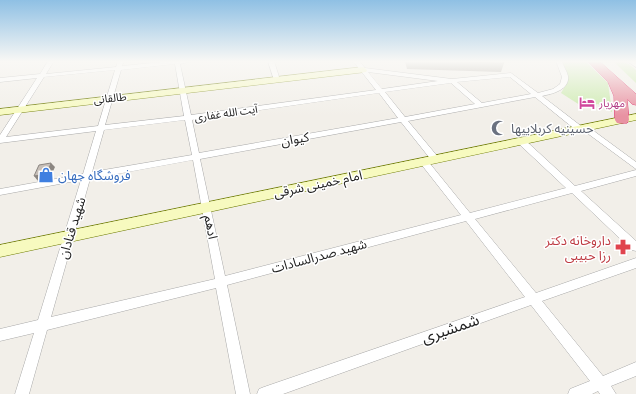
<svg xmlns="http://www.w3.org/2000/svg" width="636" height="394" font-family="'Archivo Narrow','Noto Sans Arabic',sans-serif">
	<style>
		.grass { fill: #cdebb0 }
		.lines { fill: none; stroke-linecap: round; stroke-linejoin: round }
		.street-casing { stroke: #a9a9a9; stroke-width: 1 }
		.secondary-casing { stroke: #707d05; stroke-width: 1 }
		.highway-casing { stroke: #dc2a67; stroke-width: 1 }
		.street { fill: #fff; fill-rule: evenodd }
		.secondary { fill: #f7fabf; fill-rule: evenodd }
		.highway { fill: #e892a2; fill-rule: evenodd }
		.wall { fill: #aba49e }
		.shaded-wall { fill: #8b8681 }
		.building { fill: #c7bfb8; stroke: #8b8681 }
		.labels { text-anchor: middle; dominant-baseline: central; stroke-width: 3; stroke-linejoin: round; paint-order: stroke }
		.far-street-label { font-size: 11px; fill: #222; stroke: #fff }
		.far-hotel-label { font-size: 11px; fill: #b23c85; stroke: #fff; text-anchor: start }
		.worship-label { font-size: 13px; fill: #5b616d; stroke: #fff; text-anchor: start }
		.street-label { font-size: 13px; fill: #222; stroke: #fff }
		.shop-label { font-size: 13px; fill: #366cbe; stroke: #fff; text-anchor: start }
		.health-label { font-size: 13px; fill: #be3a42; stroke: #fff; text-anchor: end }
		.near-street-label { font-size: 16px; fill: #222; stroke: #fff }
	</style>
	<rect width="100%" height="100%" fill="#f2efe9"/>
	<!-- grass -->
	<path class="grass" d="M562 61H585L608 83 612 112 598 104 583 107 561 93C570 79 569 76 562 61Z
		M613 61C623 61 629 63 636 70V83Z"/>
	<g class="lines">
		<defs>
			<path id="street" d="M48 61H54L46 74 116 67 118 61H124L122 66 172 61H193L180 64 191 115 376 90 353 61H359L365 68 452 79 511 73 538 93 553 89 560 84 562 77 556 61H562C563 66 567 71 568 76 570 90 552 94 542 96L581 126H587L636 162V169L583 130 577 131 535 97 408 121 438 157 439 159 435 162 432 161 401 122 200 159 225 276 461 215 421 164 420 162 424 159 427 160 470 213 566 188 519 144 518 142 519 140H525L575 186 636 170V176L581 191 636 241V251L632 250 572 193 475 219 536 293 636 258V268L542 301 603 376 636 362V376L611 386 616 394H600L598 391 592 394H568L570 389 590 381 531 305 283 394H257L259 389 264 387 525 297 466 221 227 285 250 394H236L216 288 47 330 29 394H15L34 333 0 341V329L38 320 81 180 0 195V189L83 174 96 131 0 143V135L37 78 0 82V78L40 74ZM175 64 184 116 105 125 121 70ZM115 70 98 126 6 137 44 77ZM368 72 438 81 382 89ZM510 77 531 94 482 103 457 82ZM451 83 475 104 405 117 385 92ZM379 93 398 118 199 153 192 120ZM185 120 192 155 92 172 104 130ZM193 160 215 279 51 317 90 179Z
				M268 61H274L280 80 279 81 274 80Z
				M627 61 636 62V67Z"/>
			<path id="secondary" d="M363 67 367 70 366 72 0 115V109Z
				M636 114V120L0 257V245Z"/>
			<path id="highway" d="M588 61H599L636 94V105L632 104 627 99 629 120 627 123H617L615 120 614 96 608 82Z"/>
		</defs>
		<!-- street casing -->
		<use href="#street" class="street-casing"/>
		<!-- secondary casing -->
		<use href="#secondary" class="secondary-casing"/>
		<!-- highway casing -->
		<use href="#highway" class="highway-casing"/>
		<!-- street -->
		<use href="#street" class="street"/>
		<!-- secondary -->
		<use href="#secondary" class="secondary"/>
		<!-- highway -->
		<use href="#highway" class="highway"/>
	</g>
	<!-- wall -->
	<path class="wall" d="M405 61H503L504 63 501 72 407 69Z"/>
	<!-- shaded-wall -->
	<path class="shaded-wall" d="M51 163 55 167 50 178 38 181 34 176Z"/>
	<!-- building -->
	<path class="building" d="M413 61H503L504 63Z
		M51 163 47 174 34 176 39 165Z"/>
	<!-- sky -->
	<linearGradient id="sky" x2="0" y2="1"><stop stop-color="#8fc0e4"/><stop offset="0.53" stop-color="#f9f8f5"/><stop offset="1" stop-color="#f9f8f5" stop-opacity="0"/></linearGradient>
	<rect width="636" height="116" fill="url(#sky)"/>
	<!-- icons -->
	<defs>
		<symbol id="hotel-bare" viewBox="-9 -9 18 18"><path d="M-6-4.5h1.5V1H6V5H4.5V3h-9V5H-6ZM-4 0a1.8 1.8 0 1 1 3.6 0ZM.5 0V-2.5h3Q6-2.5 6 0Z" fill="#d1479c" stroke="#fff" stroke-width="2.5" paint-order="stroke"/></symbol>
		<symbol id="mosque-bare" viewBox="-9 -9 18 18"><path d="M3.5-4.9A6 6 0 1 0 3.5 4.9A5 5 0 1 1 3.5-4.9Z" fill="#6b7280" stroke="#fff" stroke-width="2.5" paint-order="stroke"/></symbol>
		<symbol id="shop-bare" viewBox="-9 -9 18 18"><path d="M-5-2.5h2.3a2.7 3.5 0 0 1 5.4 0H5L5.5 6h-11ZM-1.5-2.5h3a1.5 2.3 0 0 0-3 0Z" fill="#3f7fe0" stroke="#fff" stroke-width="2.5" paint-order="stroke"/></symbol>
		<symbol id="pharmacy-bare" viewBox="-9 -9 18 18"><path d="M-2-6h4v4h4v4h-4v4h-4v-4h-4v-4h4Z" fill="#e0444e" stroke="#fff" stroke-width="2.5" paint-order="stroke"/></symbol>
	</defs>
	<g fill-rule="evenodd">
		<use href="#hotel-bare" x="576" y="92" width="22" height="22"/>
		<use href="#mosque-bare" x="488" y="117" width="22" height="22"/>
		<use href="#shop-bare" x="35" y="164" width="22" height="22"/>
		<use href="#pharmacy-bare" x="612" y="236" width="22" height="22"/>
	</g>
	<g class="labels">
		<!-- far-street labels -->
		<g class="far-street-label">
			<text transform="translate(110 98) rotate(-6)">طالقانی</text>
			<text transform="translate(226 113) rotate(-8)">آیت الله غفاری</text>
		</g>
		<!-- far-hotel labels -->
		<g class="far-hotel-label">
			<text x="599" y="103">مهریار</text>
		</g>
		<!-- worship labels -->
		<g class="worship-label">
			<text x="511" y="128">حسینیه کربلاییها</text>
		</g>
		<!-- street labels -->
		<g class="street-label">
			<text transform="translate(295 139) rotate(-10)">کیوان</text>
			<text transform="translate(318 184) rotate(-12)">امام خمینی شرقی</text>
			<text transform="translate(211 227) rotate(79)">ادهم</text>
			<text transform="translate(72 228) rotate(-73)">شهید قنادان</text>
			<text transform="translate(319 256) rotate(-15)">شهید صدرالسادات</text>
		</g>
		<!-- shop labels -->
		<g class="shop-label">
			<text x="58" y="175">فروشگاه جهان</text>
		</g>
		<!-- health labels -->
		<g class="health-label">
			<text x="611" y="240">داروخانه دکتر<tspan x="611" dy="15">رزا حبیبی</tspan></text>
		</g>
		<!-- near-street labels -->
		<g class="near-street-label">
			<text transform="translate(450 328) rotate(-19)">شمشیری</text>
		</g>
	</g>
</svg>
